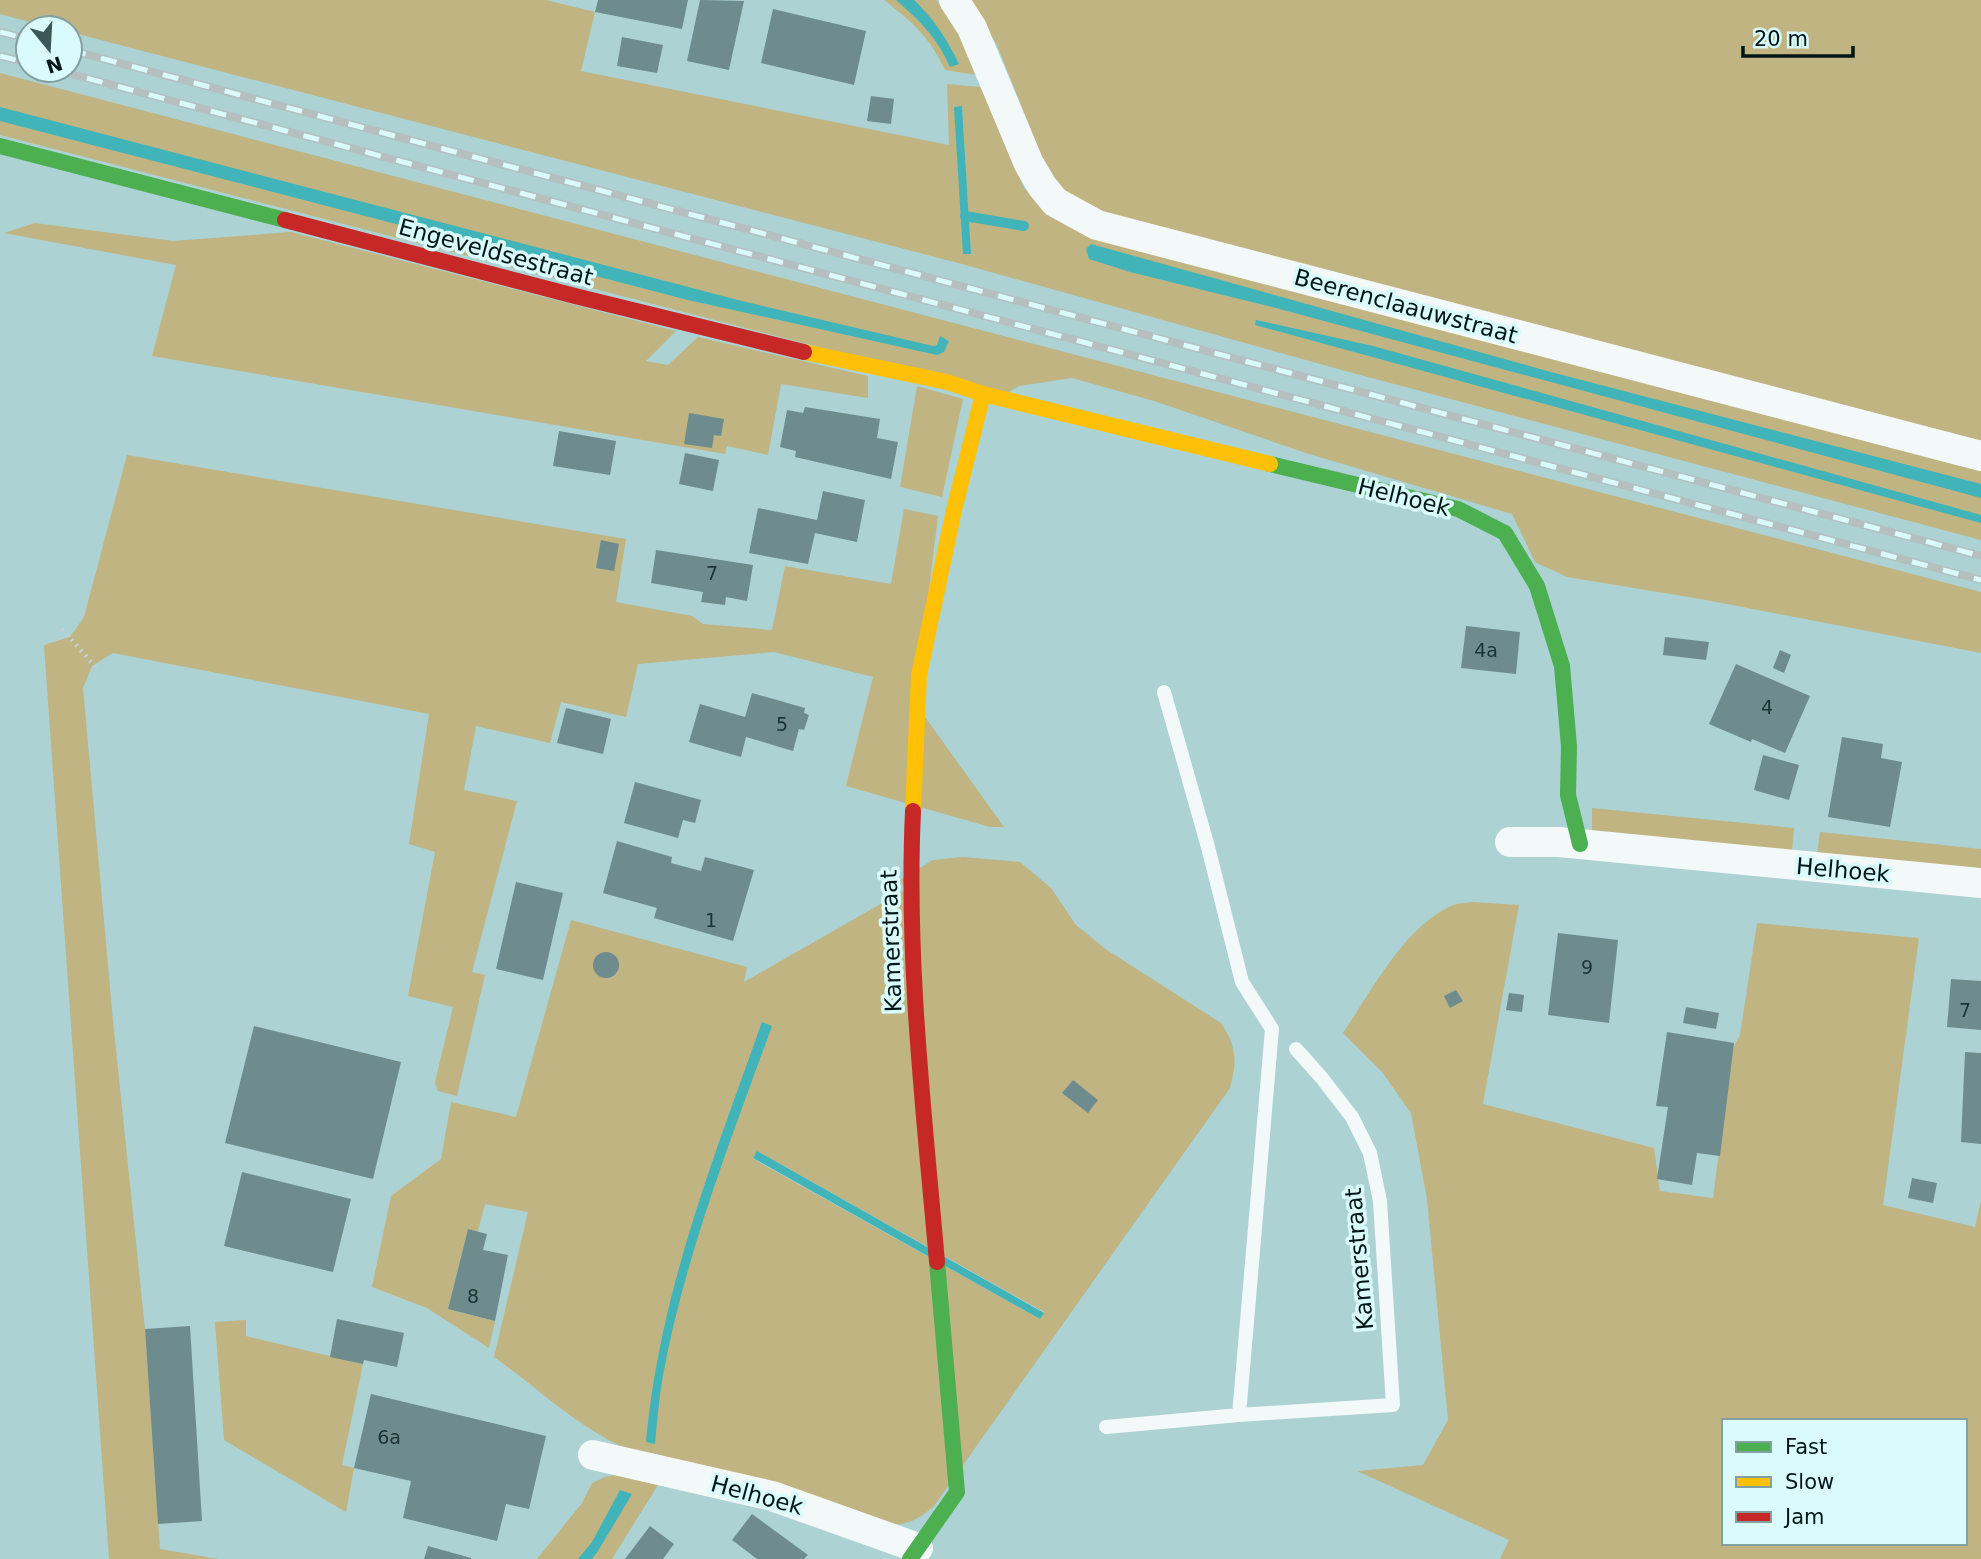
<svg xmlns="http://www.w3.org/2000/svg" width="1981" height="1559" font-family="'DejaVu Sans',sans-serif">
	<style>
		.green { fill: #bfb482; fill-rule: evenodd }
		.water { fill: #41b4b9 }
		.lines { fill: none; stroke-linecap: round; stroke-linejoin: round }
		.stream { stroke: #41b4b9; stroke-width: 10 }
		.building { fill: #6e8c8e }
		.path { stroke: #c5d1d1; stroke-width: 4.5; stroke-dasharray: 2 5; stroke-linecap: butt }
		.lane { stroke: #f3f8f9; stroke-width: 14 }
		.street { stroke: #f3f8f9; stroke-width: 30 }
		.fast { stroke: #4caf50; stroke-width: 16 }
		.slow { stroke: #ffc107; stroke-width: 16 }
		.jam { stroke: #c62828; stroke-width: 16 }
		.rail-casing { stroke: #b5bfc0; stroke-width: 8 }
		.rail { stroke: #dafbfc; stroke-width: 5; stroke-dasharray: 16; stroke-linecap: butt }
		.labels { text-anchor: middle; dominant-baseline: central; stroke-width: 7; stroke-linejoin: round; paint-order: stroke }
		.number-label { font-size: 19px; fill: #1c3334 }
		.street-label { font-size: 23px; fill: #001516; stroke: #dafbfc }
	</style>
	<rect width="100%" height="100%" fill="#acd2d4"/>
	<!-- green -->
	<path class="green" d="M0 0H546L595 12 581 71 949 145 947 84 981 87 1024 188 1041 206 1981 469V540L1349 372 962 264 70 32V28H53L0 14ZM962 106 971 254 954 107Z
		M884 0H936C956 20 966 49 977 75L945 70C930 37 912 22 884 0Z
		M968 0H1981V445L1060 202 997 45Z
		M0 73 1981 592V653L1701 599 1567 577 1535 562 1512 514 1309 454 1154 401 1072 378 1019 386 1004 395 0 135Z
		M35 223 173 241 291 232 676 331 646 361 668 365 698 337 868 376V398L781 384 768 455 727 446 725 454 152 356 176 265 4 233Z
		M917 386 963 399 942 497 900 487Z
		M127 455 626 539 616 602 692 616 703 624 772 630 785 566 891 584 904 509 938 516 915 703 1004 827H990L846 786 873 677 774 652 638 664 626 717 561 702 550 743 476 726 464 790 517 801 472 972 485 975 457 1096 438 1091 435 1082 453 1007 408 996 435 852 409 844 429 714 113 653 92 666 83 688 113 1021 145 1329 160 1549 218 1559H109L44 645 70 637 84 617Z
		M1592 808 1794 828 1792 852 1592 835Z
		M1820 832 1981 849V872L1817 854Z
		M963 857 1020 862 1051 888 1076 925 1107 950 1221 1023C1237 1047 1237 1061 1230 1088L934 1506C920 1518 910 1524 892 1525L623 1447C575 1425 537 1387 494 1357L528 1212 485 1204 478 1231 468 1230 448 1309 495 1321 489 1348 427 1308 372 1287 391 1196 441 1159 451 1102 516 1117 571 920 747 967 744 982 905 890 900 880 933 860ZM757 1151 1044 1312 1040 1319 753 1159Z
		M1472 902 1519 905 1483 1104 1654 1148 1660 1191 1713 1198 1732 1050 1740 1035 1757 923 1919 938 1883 1205 1975 1227 1981 1200V1559H1500L1509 1540 1357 1471 1423 1465 1448 1420 1427 1199 1411 1113 1382 1072 1343 1033C1371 992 1404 927 1451 906 1457 903 1465 903 1472 902ZM1724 1421H1965V1543H1724Z
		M246 1320V1336L363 1364 342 1465 354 1468 346 1512 224 1440 215 1322Z
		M620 1474 658 1485 612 1559H537L582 1503 592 1483 605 1477Z"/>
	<!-- water -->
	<path class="water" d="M896 0H914C934 19 947 39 959 64L950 67C937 37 920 21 896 0Z
		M962 106 971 254H963L954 107Z
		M0 107 738 300 933 346 937 345 940 336 949 341 944 352 937 355 688 300 0 121Z
		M1091 244 1551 372 1981 484V498L1276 308 1130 272 1089 259 1086 249Z
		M1256 320 1373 346 1981 515V523L1255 325Z
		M762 1022 772 1026C731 1139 685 1256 663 1375 659 1398 657 1421 655 1444L646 1442C659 1295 713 1160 762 1022Z
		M757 1151 1044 1313 1040 1319 753 1158Z
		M620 1490 632 1494 598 1551 592 1559H578L592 1542Z"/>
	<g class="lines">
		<!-- stream -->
		<path class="stream" d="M965 216 1024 226"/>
	</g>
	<!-- building -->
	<path class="building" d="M598 0H688L682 29 595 12Z
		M700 0 744 1 729 70 687 61Z
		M773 9 866 31 854 85 761 63Z
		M622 37 663 45 657 73 617 66Z
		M871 96 894 99 891 124 867 121Z
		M805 407 880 419 877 438 898 442 891 479 795 457 796 451 780 447 787 410 803 413Z
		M689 413 724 419 721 436 714 435 712 448 684 444Z
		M559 431 616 441 610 475 553 466Z
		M685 453 719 460 713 491 679 484Z
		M823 491 865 500 857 542 815 533 808 564 749 553 758 508 817 520Z
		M601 540 619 544 614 571 596 568Z
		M656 550 753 565 747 601 726 597 725 605 701 602 703 592 651 583Z
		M1466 626 1520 632 1516 674 1461 668Z
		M1665 637 1709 642 1706 660 1663 655Z
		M1780 650 1791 655 1784 673 1773 668Z
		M1736 664 1810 696 1785 753 1752 739 1751 742 1709 724Z
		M752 693 805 708 804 713 809 715 804 730 799 729 793 751 746 737 741 757 689 742 700 704 745 717Z
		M566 708 611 719 603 754 557 743Z
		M1842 737 1883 744 1881 758 1902 762 1890 827 1828 817Z
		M1763 755 1799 765 1789 800 1754 790Z
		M635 782 701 800 695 823 683 820 678 838 624 823Z
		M617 841 672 857 671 863 701 871 705 857 754 870 733 941 654 918 657 908 603 893Z
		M516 882 563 893 543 980 496 969Z
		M1558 933 1618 940 1609 1023 1548 1015Z
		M593 965a13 13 0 1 1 26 0a13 13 0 1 1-26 0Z
		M1951 979 1981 981V1030L1947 1027Z
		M1456 990 1463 1001 1450 1008 1444 996Z
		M1509 993 1524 995 1522 1012 1506 1010Z
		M1686 1007 1719 1013 1716 1029 1683 1023Z
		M254 1026 401 1062 373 1179 225 1143Z
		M1667 1032 1734 1043 1720 1156 1697 1153 1692 1185 1657 1179 1668 1107 1656 1106Z
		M1965 1052 1981 1053V1144L1961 1142Z
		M1073 1080 1098 1100 1088 1113 1062 1093Z
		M242 1172 351 1199 333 1272 224 1246Z
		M1912 1178 1937 1183 1933 1203 1908 1198Z
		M468 1229 487 1234 483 1250 508 1255 495 1321 448 1309Z
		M337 1319 404 1333 397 1367 364 1360 363 1364 330 1357Z
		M190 1326 202 1521 158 1524 145 1329Z
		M371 1394 546 1436 529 1509 506 1504 497 1541 403 1518 411 1481 354 1468Z
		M752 1514 808 1555 804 1559H757L732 1540Z
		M650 1526 674 1544 663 1559H625Z
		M428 1546 471 1558V1559H424Z"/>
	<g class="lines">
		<!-- path -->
		<path class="path" d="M62 629 99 671"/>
		<!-- lane -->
		<path class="lane" d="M1164 692 1208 847 1242 982 1272 1029 1239 1415 1393 1405 1380 1201 1370 1153 1352 1117 1321 1077 1296 1049
			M1106 1427 1239 1415"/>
		<!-- street -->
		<path class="street" d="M954 0 972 28 1029 164 1042 186 1055 202 1097 225 1981 456
			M1510 842H1559L1981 883
			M593 1455 772 1496 918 1548"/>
		<!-- fast -->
		<path class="fast" d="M0 146 285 220
			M1270 464 1458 509 1505 533 1537 586 1562 666 1569 746 1568 795 1580 844
			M910 1559 957 1492 937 1262"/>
		<!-- slow -->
		<path class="slow" d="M804 352 947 382 983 394 1270 464
			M913 811 919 675 954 510 983 394"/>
		<!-- jam -->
		<path class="jam" d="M285 220 575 296 804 352
			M913 811C906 961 924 1112 937 1262"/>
		<defs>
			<path id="rail" d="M0 32 28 39
				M70 50 1981 556
				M0 56 28 63
				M56 70 1981 580"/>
		</defs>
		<!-- rail casing -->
		<use href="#rail" class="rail-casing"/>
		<!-- rail -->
		<use href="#rail" class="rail"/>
	</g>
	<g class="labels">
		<!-- number labels -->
		<g class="number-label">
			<text x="712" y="573">7</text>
			<text x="1486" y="650">4a</text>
			<text x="1767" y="707">4</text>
			<text x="782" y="724">5</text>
			<text x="711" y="920">1</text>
			<text x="1587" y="967">9</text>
			<text x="1965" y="1010">7</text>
			<text x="473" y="1296">8</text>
			<text x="389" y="1437">6a</text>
		</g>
		<!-- street labels -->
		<g class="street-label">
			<text transform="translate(496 252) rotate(15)">Engeveldsestraat</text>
			<text transform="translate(1406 306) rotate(15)">Beerenclaauwstraat</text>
			<text transform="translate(1404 497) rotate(14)">Helhoek</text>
			<text transform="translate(1843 870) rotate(5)">Helhoek</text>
			<text transform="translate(891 941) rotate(-92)">Kamerstraat</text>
			<text transform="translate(1359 1259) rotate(-95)">Kamerstraat</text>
			<text transform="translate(757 1495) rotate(15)">Helhoek</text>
		</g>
	</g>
	<!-- legend -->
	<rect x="1722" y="1419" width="245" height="126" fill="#dafbfc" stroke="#839fa0" stroke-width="2"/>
	<rect x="1736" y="1442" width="35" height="10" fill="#4caf50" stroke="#839fa0" stroke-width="2"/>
	<text x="1785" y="1454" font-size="21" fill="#001516">Fast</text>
	<rect x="1736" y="1477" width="35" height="10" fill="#ffc107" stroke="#839fa0" stroke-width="2"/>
	<text x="1785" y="1489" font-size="21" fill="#001516">Slow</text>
	<rect x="1736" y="1512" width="35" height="10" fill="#c62828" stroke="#839fa0" stroke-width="2"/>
	<text x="1785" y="1524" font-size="21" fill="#001516">Jam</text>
	<!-- north arrow -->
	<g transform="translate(49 49) rotate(162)"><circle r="33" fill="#dafbfc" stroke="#839fa0" stroke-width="2"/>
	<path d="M0-5L12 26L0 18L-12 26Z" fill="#3c5758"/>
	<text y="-10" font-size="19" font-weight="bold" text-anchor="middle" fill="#001516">N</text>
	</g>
	<!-- scale -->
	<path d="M1743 46v10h110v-10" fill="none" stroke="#001516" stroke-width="3.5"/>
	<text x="1754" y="46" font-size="21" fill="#001516" stroke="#dafbfc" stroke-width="5" paint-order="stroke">20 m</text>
</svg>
